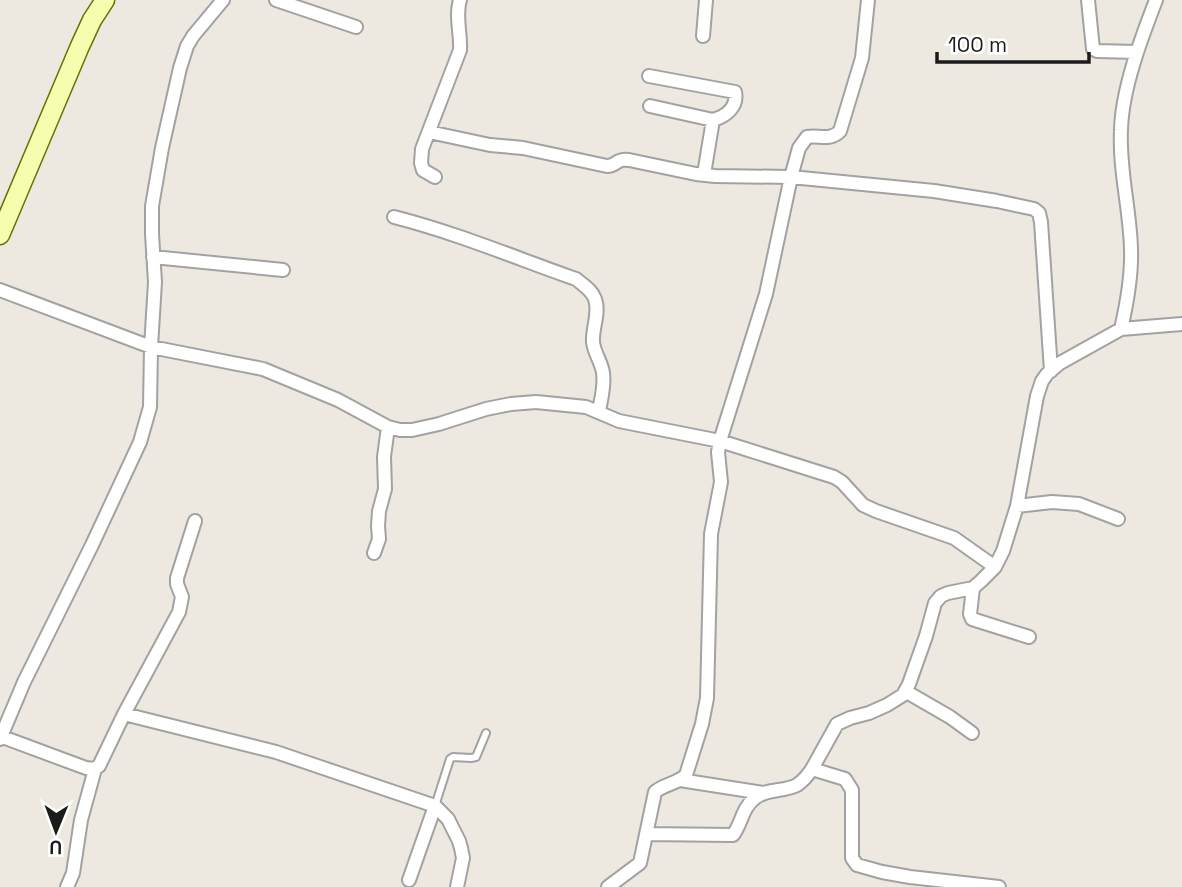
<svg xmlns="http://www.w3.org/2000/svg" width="1182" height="887" font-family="'Space Grotesk',sans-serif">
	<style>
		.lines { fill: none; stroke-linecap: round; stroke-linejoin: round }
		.lane-casing { stroke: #a2a2a2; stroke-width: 10 }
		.street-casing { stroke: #a2a2a2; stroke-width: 16 }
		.secondary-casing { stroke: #647400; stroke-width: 21 }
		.lane { stroke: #fff; stroke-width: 6 }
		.street { stroke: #fff; stroke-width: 12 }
		.secondary { stroke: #f7fdae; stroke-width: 18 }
	</style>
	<rect width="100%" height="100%" fill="#eee9e0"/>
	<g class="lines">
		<defs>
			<path id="lane" d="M435 806 450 759 453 757 471 758 476 757 486 733"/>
			<path id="street" d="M276 0 356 27
				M1088 0 1093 49 1097 51 1137 52
				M1156 0C1141 39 1122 89 1121 130 1119 170 1130 209 1131 249 1132 276 1127 303 1121 329L1182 324
				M703 36 706 0
				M649 76 735 92C738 107 726 116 713 120
				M650 106 713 120 704 174
				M429 132 490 145 523 148 607 166C617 166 616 158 629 160L696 174 715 176 791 177 934 191 997 201 1034 209 1039 213 1041 222 1051 371
				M435 177 423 170 421 163 422 149 460 50C461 33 455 16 460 0
				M394 217C457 233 516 258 576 279 583 285 592 290 595 299 600 313 592 328 593 342 594 353 602 363 603 373 605 386 601 399 599 411
				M153 257 283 270
				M0 290 151 347 263 369 338 400 388 427 400 430H412L439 424 486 409 511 404 536 402 586 407 619 421 720 441 834 477 842 482 863 505 876 511 954 538 995 567
				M1017 506 1052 502 1079 504 1118 519
				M374 553 379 539 378 526 379 511 385 489 384 457 388 427
				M973 588 970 614 972 619 1029 637
				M905 691 950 717 972 733
				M124 714 179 612 182 597 177 584V578L195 521
				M0 736 86 768 94 769 99 766 124 714 276 752 435 806 448 819 459 841 461 848 463 858 457 887
				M0 739 24 682 92 545 140 442 150 407 151 347 155 282 152 234V206L162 148 180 68 187 46 193 36 223 0
				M680 780 763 793
				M646 834 733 835C742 823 742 808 755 798 767 788 784 792 797 785 803 781 808 775 812 769
				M409 880 435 806
				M67 887 73 873 81 820 95 769
				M608 887 640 863 655 792C664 784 677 784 686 775L702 724 707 698 711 534 721 482 718 452 720 441 766 294 791 177 799 148 807 137C819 135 831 141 840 131L862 58 868 0
				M999 887 910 877 882 872 857 865 852 858V790L845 779 812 769 837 724 850 718 869 713 887 705 903 695 909 684 926 636 935 603 941 596 948 593 973 588 981 581 995 567 1003 551 1017 506 1037 396 1042 381 1047 374 1060 363 1121 329"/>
			<path id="secondary" d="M0 235 80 46 92 20 105 0"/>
		</defs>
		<!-- lane casing -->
		<use href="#lane" class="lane-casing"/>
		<!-- street casing -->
		<use href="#street" class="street-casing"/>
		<!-- secondary casing -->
		<use href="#secondary" class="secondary-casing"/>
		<!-- lane -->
		<use href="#lane" class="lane"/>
		<!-- street -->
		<use href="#street" class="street"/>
		<!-- secondary -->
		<use href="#secondary" class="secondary"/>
	</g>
	<!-- north arrow -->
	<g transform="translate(56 831) rotate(181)" stroke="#ffffff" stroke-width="5" paint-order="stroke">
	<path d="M0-5L12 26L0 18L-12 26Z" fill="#1b1b1b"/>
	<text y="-10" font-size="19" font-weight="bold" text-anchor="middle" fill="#1b1b1b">U</text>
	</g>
	<!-- scale -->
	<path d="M937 52v10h152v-10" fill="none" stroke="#1b1b1b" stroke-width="3.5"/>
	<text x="948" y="52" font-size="21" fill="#1b1b1b" stroke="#ffffff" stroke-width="5" paint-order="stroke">100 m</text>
</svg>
